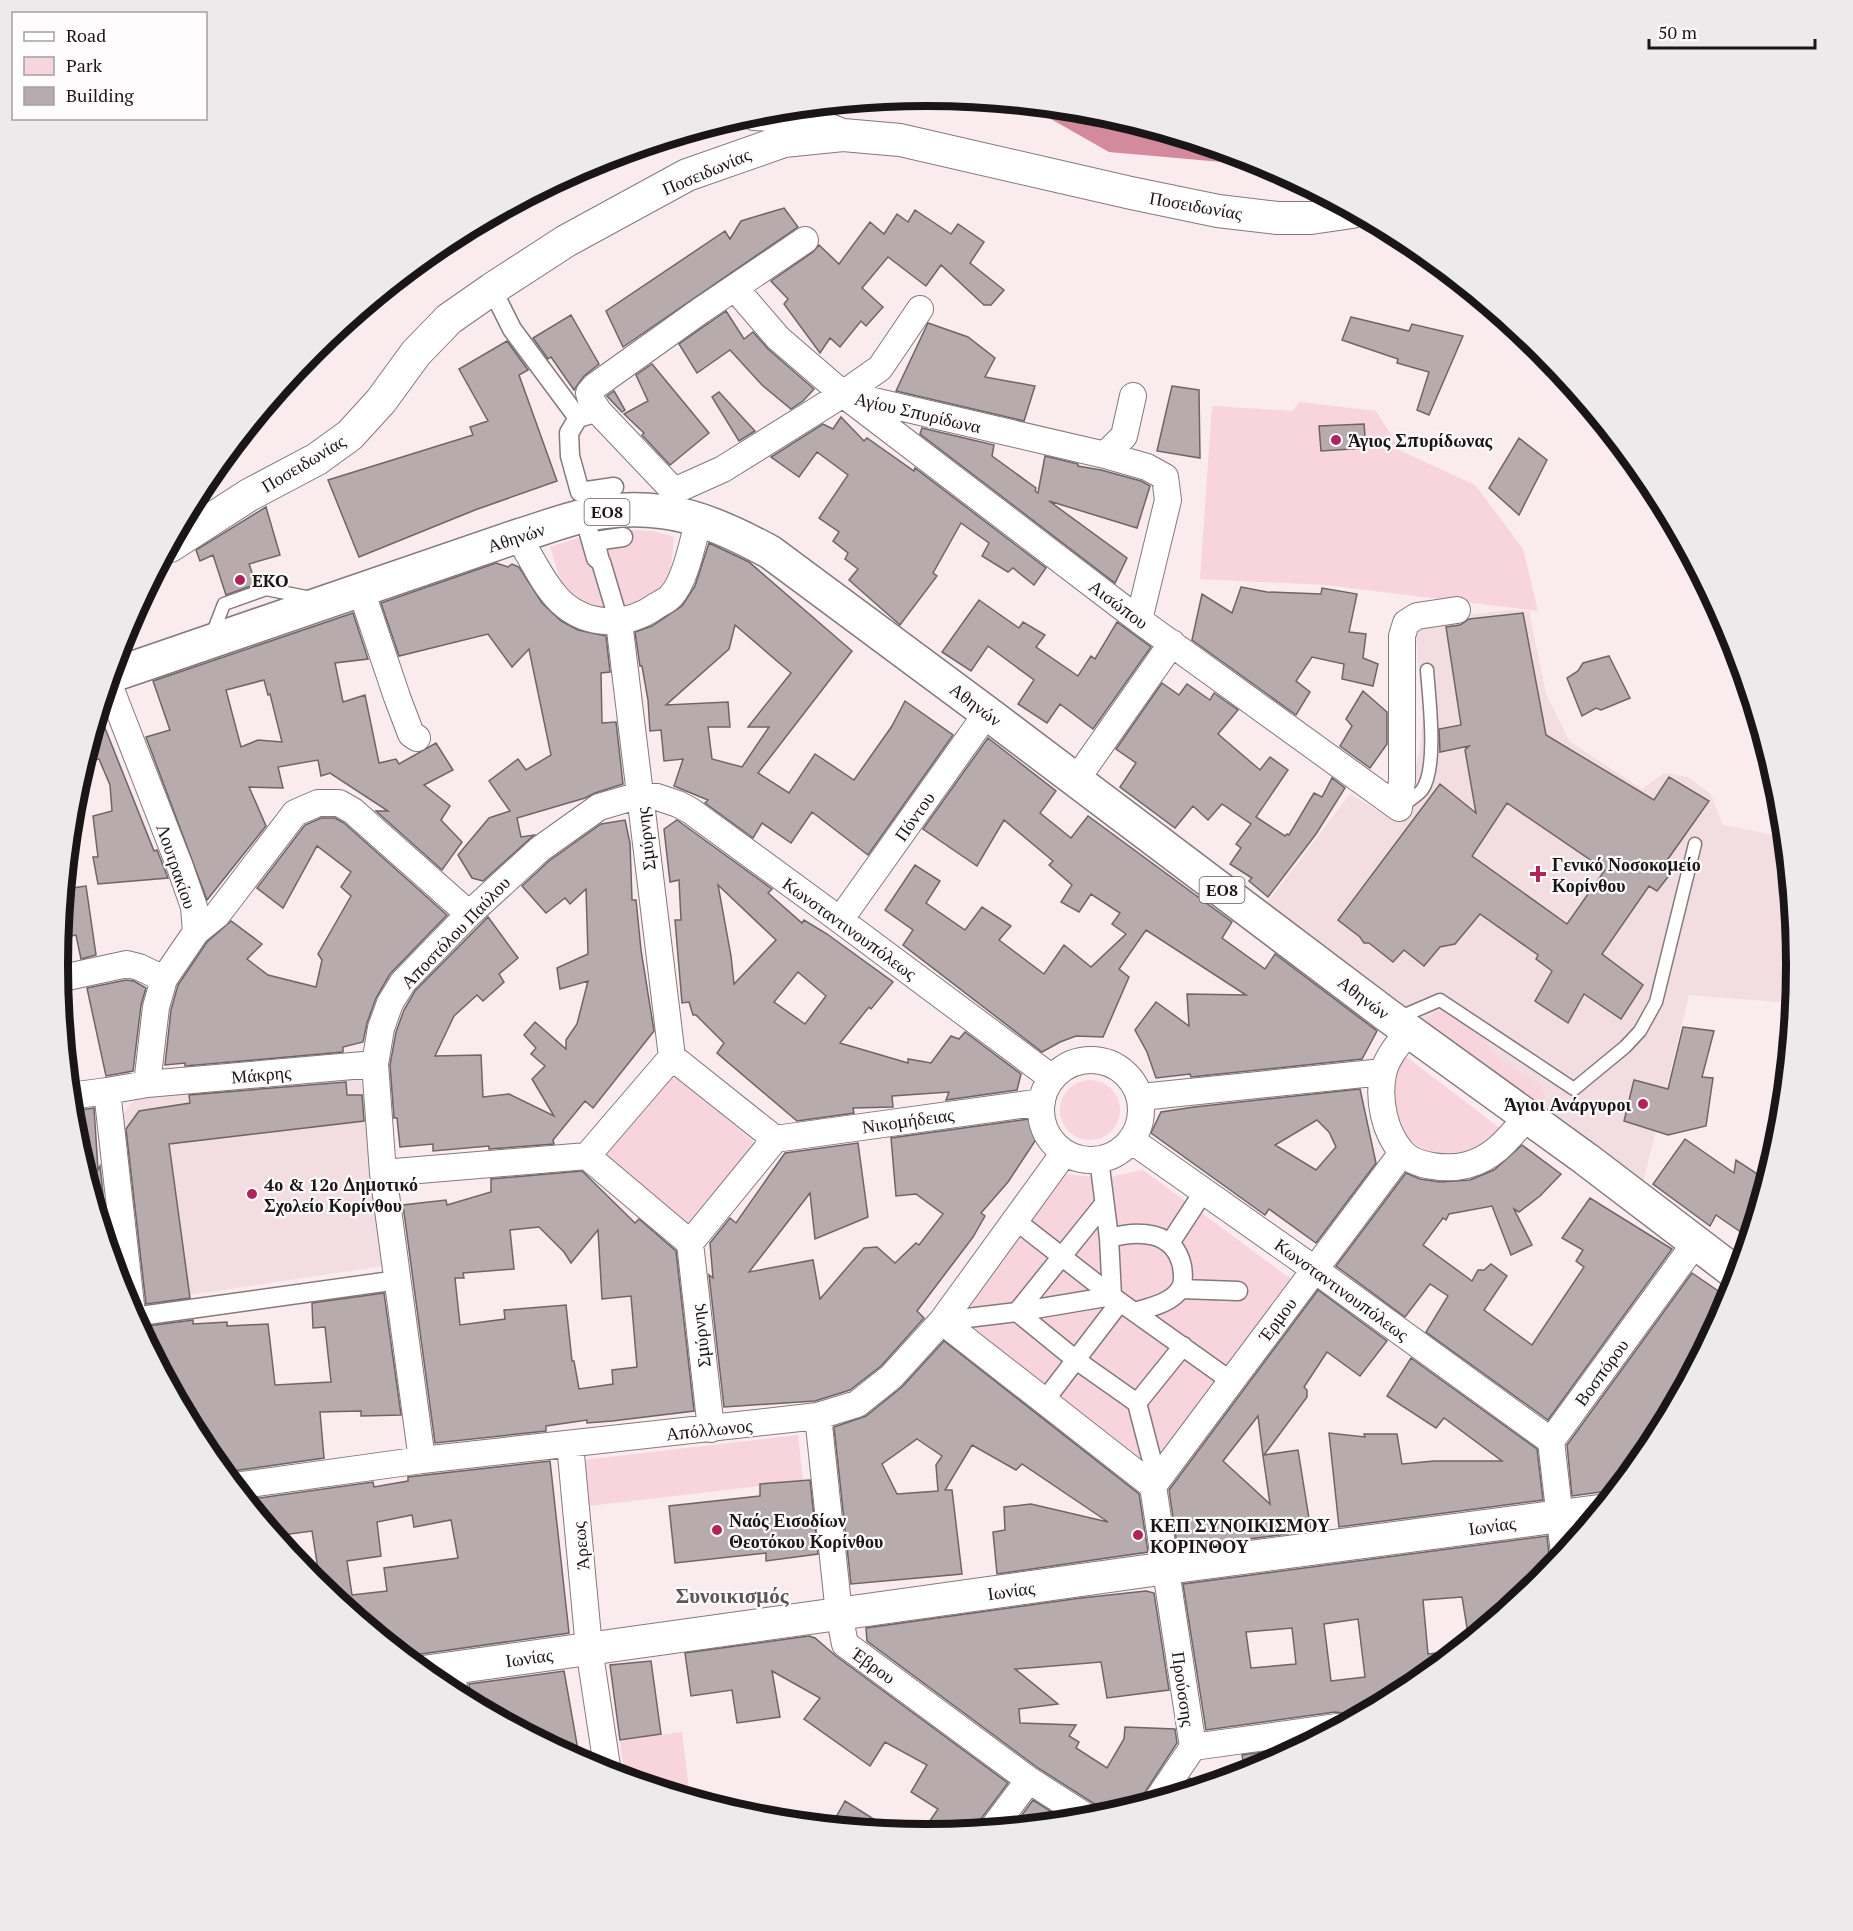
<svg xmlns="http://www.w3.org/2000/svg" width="1853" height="1931" font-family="'PT Serif',serif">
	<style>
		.built { fill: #f2dde1 }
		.green { fill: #f8d4dc }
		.water { fill: #d28a9c }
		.building { fill: #b8abae; stroke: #6f6466; stroke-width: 1.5; fill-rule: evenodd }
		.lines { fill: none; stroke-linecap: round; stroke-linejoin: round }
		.service-casing { stroke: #84797b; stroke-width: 15 }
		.pedestrian-casing { stroke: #84797b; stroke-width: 21 }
		.minor-casing { stroke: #84797b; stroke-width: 28 }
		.tertiary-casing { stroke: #84797b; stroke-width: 34 }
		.primary-casing { stroke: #84797b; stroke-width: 36 }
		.service { stroke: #fff; stroke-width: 12 }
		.pedestrian { stroke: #fff; stroke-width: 18 }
		.minor { stroke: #fff; stroke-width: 26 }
		.tertiary { stroke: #fff; stroke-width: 32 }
		.primary { stroke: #fff; stroke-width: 33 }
		.poi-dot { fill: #b1235b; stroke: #fefcfc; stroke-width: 2 }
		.labels { text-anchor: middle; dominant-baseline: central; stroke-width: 4.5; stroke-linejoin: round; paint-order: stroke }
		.shield { fill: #fefcfc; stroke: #5e5b5c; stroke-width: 1.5 }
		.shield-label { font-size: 16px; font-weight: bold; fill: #1a1617 }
		.street-label { font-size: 18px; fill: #1a1617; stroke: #fefcfc }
		.poi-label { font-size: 18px; font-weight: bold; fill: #1a1617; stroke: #fefcfc; text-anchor: start }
		.quarter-label { font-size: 21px; font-weight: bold; fill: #5e5356; stroke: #fefcfc }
		.rim { fill: none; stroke: #1a1617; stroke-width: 8 }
	</style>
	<rect width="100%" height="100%" fill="#f9ebee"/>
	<!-- built -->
	<path class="built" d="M1511 610 1529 611 1546 694 1570 742 1642 789 1664 773 1687 777 1710 793 1723 825 1783 837 1796 966 1792 1003 1689 995 1641 1190 1261 911 1350 794 1395 821 1414 773 1420 749 1423 717 1416 636 1422 626 1441 618Z
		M360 1071 383 1266 142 1302 120 1119 138 1094Z"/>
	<!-- green -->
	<path class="green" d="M1299 402 1376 411 1401 451 1475 485 1523 549 1538 611 1325 585 1200 579 1212 406 1293 411Z
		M626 530 654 531 674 537C672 552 673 570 666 583 648 617 597 615 572 592 568 589 564 586 562 582 557 572 554 558 550 547L584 536Z
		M1436 1012H1450L1476 1024 1487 1045 1497 1058 1542 1086 1545 1098 1543 1109 1424 1029 1427 1020Z
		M1404 1055 1505 1132 1490 1146 1450 1157 1430 1153 1412 1142 1398 1126 1391 1105 1397 1064Z
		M673 1074 754 1142 689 1224 605 1154Z
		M1060 1110a30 30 0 1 1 60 0a30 30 0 1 1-60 0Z
		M1143 1170 1291 1279 1151 1466 959 1317 1065 1174 1105 1178Z
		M798 1435 803 1481 589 1506 583 1460Z
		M682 1732 690 1798 625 1778 620 1741Z"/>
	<!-- water -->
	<path class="water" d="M1028 106 1096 113 1260 162 1267 166 1109 152Z"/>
	<!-- building -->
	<path class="building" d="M784 208 798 227 623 347 606 311 725 231 730 239 741 221Z
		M915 210 951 234 958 224 984 242 970 263 1004 290 991 305H984L941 265 926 286 888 257 862 288 883 307 866 326 861 321 840 347 830 338 820 353 784 304 788 299 771 281 813 252 819 245 839 264 870 222 884 234 897 214 908 222Z
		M726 311 744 339 753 332 768 349 814 389 803 401 791 409 762 385 730 350 697 373 679 344Z
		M571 315 599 364 584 376 574 390 551 357 548 359 533 338Z
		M1351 317 1409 331 1412 324 1463 336 1429 415 1417 410 1429 372 1397 363 1398 359 1342 340Z
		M928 323 968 337 995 358 985 377 1035 386 1024 421 896 391Z
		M507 341 528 370 519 375 557 481 475 510 359 557 328 480 473 435 470 427 488 421 459 369Z
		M652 364 709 433 670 465 642 435 644 433 624 414 648 401 636 375Z
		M1172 386 1199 390 1200 458 1157 451Z
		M614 391 625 410 622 412 607 396Z
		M719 392 755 431 739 441 712 397Z
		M841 417 864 441 867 438 914 471 915 468 1046 568 1034 585 1013 568 1008 572 982 556 989 543 961 523 933 573 937 576 900 625 875 603 849 580 858 569 845 559 848 553 833 541 839 532 819 518 848 475 817 452 799 477 771 457 823 424 833 429Z
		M1364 424 1366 448 1321 451 1319 426Z
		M922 428 994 445 992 456 1036 488 1035 491 1038 493 1045 456 1078 464V466L1101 470 1141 481 1150 486 1137 528 1049 501 1127 558 1115 583 920 434Z
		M1519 438 1547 460 1519 515 1489 488Z
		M266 507 280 555 249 564 256 584 226 595 213 555 200 561 196 550Z
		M709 543 749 562 852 651 758 773 789 793 815 754 854 780 892 726 905 701 953 735 868 855 812 812 791 843 762 823 753 838 705 803 708 800 674 786 683 759 664 761 661 730 650 731 648 700 642 666H640L635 632 652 626 682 606 695 586ZM735 625 791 673 748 727H769L742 767 712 759 708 727H730L728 702 666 705 729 649Z
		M496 563 508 567 512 564 519 567 542 603 561 621 578 630 606 636 610 672 601 673 602 723 616 722 623 784 595 793 585 798 517 818 521 837 534 835 483 881 472 878 458 855 489 818 510 811 489 781 518 759 526 770 551 755 529 649 512 667 488 634 399 656 381 603Z
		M1241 587 1267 592 1321 594 1322 588 1357 594 1349 632 1366 634 1363 658 1378 664 1373 686 1342 679 1344 664 1312 657 1296 681 1310 692 1296 715 1192 640 1202 594 1232 613Z
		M979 600 1019 628 1023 622 1045 635 1036 647 1078 676 1091 656 1095 659 1117 622 1151 647 1093 729 1060 704 1047 723 1018 704 1034 680 988 646 971 671 942 652Z
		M353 613 368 659 335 663 343 702 365 695 379 763 396 759 399 764 436 743 453 770 424 785 450 806 441 820 462 842 442 870 376 811H388L330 773 321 776 318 760 278 767 283 788 249 787 266 826 207 900 146 737 170 730 153 681ZM264 680 268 695 270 694 282 742 258 740 241 747 226 690Z
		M1523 613 1546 735 1654 800 1669 777 1709 801 1663 866 1671 873 1657 891 1649 886 1602 954 1643 985 1621 1019 1584 994 1568 1023 1535 1001 1552 971 1536 959 1538 955 1480 914 1455 944 1440 947 1424 966 1404 950 1393 962 1369 943H1364L1360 937 1338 920 1440 784 1476 813 1465 750 1469 746 1440 752 1439 729 1461 725 1446 627 1460 625 1469 619ZM1507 803 1605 870 1567 924 1472 856Z
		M1609 656 1630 698 1601 710 1596 708 1582 716 1567 678 1578 671 1583 663Z
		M1162 683 1179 695 1187 684 1210 700 1214 693 1238 710 1218 734 1260 770 1270 757 1288 770 1256 817 1285 836 1287 834 1289 835 1314 793 1322 797 1332 778 1345 788 1316 834 1268 897 1249 881 1252 878 1230 864 1241 848 1236 844 1251 824 1222 804 1208 820 1193 806 1175 828 1120 787 1136 763 1116 749Z
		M1363 691 1387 712V744L1370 768 1340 746 1352 726 1346 719Z
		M99 713 154 851 157 850 168 878 98 884 93 857H98L93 816 112 811 110 785 99 759 84 762Z
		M988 738 1056 791 1040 813 1071 838 1088 816 1232 922 1222 938 1265 969 1275 954 1377 1031 1362 1059 1191 1077 1190 1074 1156 1078 1147 1052 1135 1030 1156 1002 1189 1026 1187 994 1246 995 1146 930 1119 969 1129 977 1103 1037 1076 1036 1060 1042 1042 1052 903 945 913 930 885 910 915 865 940 881 926 903 965 930 982 907 1011 926 999 940 1044 974 1064 945 1091 967 1126 934 1112 924 1120 913 1091 894 1079 912 1061 902 1072 885 1049 865 1053 861 1004 820 977 866 923 829Z
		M321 818H335L344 823 447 915 390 974 376 998 367 1023 363 1042 343 1047V1052L185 1066V1063L165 1065 171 1010 178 985 207 942 231 921 262 944 247 959 268 975 316 987 322 960 318 954 351 896 341 887 351 872 317 846 283 908 257 888 305 825Z
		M625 820 630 843 632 900H636L641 950 654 1031 593 1108 585 1101 553 1140 554 1144 489 1149V1146L433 1151V1144L400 1147 397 1118H394L390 1065 396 1032 404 1010 415 991 488 917 518 958 499 974 504 982 483 1001 477 995 454 1016 435 1056 481 1055 483 1097 509 1094 554 1116 532 1079 545 1066 531 1054 536 1048 524 1035 535 1022 566 1049V1040L577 1024 588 981 560 989 557 968 588 954 586 889 570 904 565 898 546 913 522 886 549 861 601 824Z
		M677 820 772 889 768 893 802 923 804 920 827 934 893 982 871 1009 869 1007 840 1043 908 1063V1059L931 1063 951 1036 959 1039 965 1032 1021 1074 1017 1090 946 1100 949 1092 892 1096 893 1107 853 1108 854 1113 797 1121 717 1053 724 1043 696 1015H693L689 1002 682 1003 675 920H681L679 880 670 882 664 829ZM718 885 776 940 734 984 731 956ZM798 972 826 996 805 1024 774 1002Z
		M86 886 96 955 81 959 76 935 60 938 65 889Z
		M126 980 134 981 146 988 141 1005 133 1071 106 1076 87 988Z
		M1683 1027 1714 1031 1702 1077 1713 1078 1706 1126 1668 1135 1624 1121 1634 1080 1668 1089Z
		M346 1082 347 1095H362L364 1121 169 1144 190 1298 146 1304 126 1129 139 1111 190 1103 189 1095Z
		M1360 1089 1376 1163 1316 1243 1269 1209 1265 1215 1151 1133 1161 1112 1194 1107ZM1317 1120 1329 1132 1336 1147 1316 1170 1275 1145Z
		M94 1108 98 1170 100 1166 110 1256 74 1135 71 1111Z
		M1029 1119 1039 1135 1008 1182 981 1213 985 1216 973 1237 917 1311 924 1318 881 1366 850 1390 815 1401 724 1407 709 1275 713 1278 710 1243 730 1218 736 1223 785 1153 858 1143 868 1217 815 1239 810 1193 749 1272 813 1260 820 1299 864 1248 877 1247 895 1263 916 1243 919 1245 943 1214 916 1194 896 1196 891 1138Z
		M1685 1139 1734 1173 1736 1160 1756 1173 1765 1183 1748 1237 1716 1215 1710 1226 1653 1184Z
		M1522 1145 1561 1174 1540 1196 1519 1212 1514 1209 1532 1245 1511 1255 1492 1206 1449 1214 1446 1220 1443 1218 1423 1245 1472 1281 1478 1270H1484L1491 1264 1507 1276 1484 1310 1532 1345 1584 1267 1576 1261 1583 1250 1562 1238 1590 1198 1672 1249 1548 1420 1426 1332 1448 1296 1430 1284 1405 1317 1336 1266 1406 1173 1420 1179 1440 1182 1470 1180 1494 1170Z
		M582 1171 635 1223 639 1219 676 1251 694 1411 612 1421 587 1423V1420L546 1426V1431L435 1443 403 1205 446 1200 447 1205 491 1192V1179ZM539 1227 564 1252 571 1263 598 1230 602 1299 631 1296 637 1367 612 1370 613 1384 579 1389 574 1361H572L566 1305 504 1310 505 1319 460 1325 455 1278H464L463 1273 514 1269 510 1230Z
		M1692 1273 1730 1299 1650 1447 1615 1490 1572 1496 1567 1445Z
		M1318 1290 1387 1341 1360 1376 1327 1352 1304 1387 1307 1390V1397L1264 1455 1298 1450 1311 1531 1187 1547 1177 1544 1169 1490ZM1258 1416 1263 1456 1270 1504 1223 1461Z
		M384 1293 401 1415 361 1416V1411L320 1412 324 1458 233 1471 225 1475 203 1448 150 1349 148 1326 193 1320V1324L227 1322V1326L268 1324 275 1385 331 1382 325 1327 313 1328 312 1303Z
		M944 1341 1139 1494 1148 1552 997 1574 993 1532 1005 1530 1004 1507 1031 1504 1108 1522 1022 1464 1016 1470 972 1445 945 1490H952L962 1574 851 1584 834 1427 866 1416 902 1387ZM917 1439 942 1456 936 1465 938 1491 897 1494 882 1464Z
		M1411 1358 1537 1449 1543 1500 1339 1527 1329 1433 1365 1437 1364 1434H1397L1402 1464 1434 1461H1502L1444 1418 1436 1428 1387 1396Z
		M550 1461 569 1633 421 1654 408 1659 321 1588 312 1531 275 1536 246 1500 373 1482 374 1487 408 1481V1477ZM412 1515 414 1527 451 1520 458 1558 384 1568 387 1591 352 1595 347 1561 381 1556 377 1522Z
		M810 1480 818 1554 766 1561V1553L675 1563 669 1506 760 1496V1484Z
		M1547 1536 1549 1555 1555 1564 1541 1581 1469 1640 1462 1597 1423 1600 1428 1654 1455 1651 1409 1689 1350 1720 1343 1713 1335 1712 1206 1730 1183 1584ZM1358 1619 1365 1677 1331 1681 1324 1624ZM1292 1628 1296 1664 1251 1668 1246 1632Z
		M1146 1591 1154 1593 1169 1690 1107 1698 1101 1662 1015 1669 1058 1704 1019 1709 1020 1723 1076 1725 1069 1736 1079 1742 1076 1748 1107 1768 1124 1739 1125 1727 1175 1729 1177 1743 1145 1792 1142 1798 1143 1804 1104 1816 1098 1806 1038 1768 867 1641 866 1628 1081 1598Z
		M809 1636 815 1638 836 1656 1008 1783 980 1820 977 1830 921 1834 938 1809 911 1792 927 1765 885 1742 870 1766 804 1719 820 1698 772 1671 780 1717 737 1723 732 1690 691 1696 685 1653Z
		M651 1661 661 1734 620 1740 610 1665Z
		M564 1671 580 1761 468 1701 470 1692 469 1684Z
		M1299 1747 1259 1769 1245 1773 1242 1755Z
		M1190 1778 1202 1786 1180 1793Z
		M1033 1800 1066 1821 1013 1827Z
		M845 1801 894 1832 831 1826Z"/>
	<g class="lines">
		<defs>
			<path id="service" d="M212 635 224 604 266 589 311 598
				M1400 807C1407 802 1417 796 1422 790 1438 768 1429 698 1427 670
				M1398 1018 1440 1000 1574 1089 1625 1047 1640 1031 1656 1002 1695 844"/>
			<path id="pedestrian" d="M492 289 512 329 578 418 599 412
				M578 418 569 433 570 456 580 492 614 487
				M584 516 596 558 601 562 619 622
				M599 557 595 541 623 537
				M1104 1204 1017 1312 1076 1360 1137 1403 1183 1346
				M1015 1220 1120 1302 1231 1381
				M1109 1238C1138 1230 1174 1230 1182 1266 1183 1273 1184 1284 1180 1289 1172 1303 1148 1308 1134 1312
				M1170 1243 1204 1191
				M1181 1289 1238 1291
				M133 1317 398 1280
				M942 1321 1017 1312 1112 1296 1109 1238 1099 1159
				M1045 1400 1120 1302
				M1137 1403 1157 1480"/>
			<path id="minor" d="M735 288 778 338 843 394 1139 620 1399 808 1402 780V636L1406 623 1417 616 1457 610
				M852 396 1105 455 1147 467 1165 477 1168 500 1139 620
				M1105 455 1124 436 1133 396
				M674 491 599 412 591 400 589 393 595 386 700 311 805 240
				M674 491 723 469 843 394 880 368 920 309
				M518 536C531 557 543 584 560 601 587 627 627 627 656 606 661 603 668 600 671 596 686 580 693 540 699 519
				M361 590 397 697 411 734 417 738
				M619 622 672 1057
				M108 682 180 867 194 907 196 932 164 979 156 1007 147 1084
				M1076 780 1172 643
				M840 920 987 713
				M196 932 217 915 295 813 318 803H339L353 811 469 914
				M58 979 127 964 139 967 164 979
				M1409 1031C1399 1043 1386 1058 1383 1074 1378 1099 1384 1132 1402 1152 1415 1167 1448 1170 1467 1165 1494 1158 1509 1138 1526 1118
				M672 1057 775 1139 690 1243
				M672 1057 587 1156 690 1243
				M1041 1110a50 50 0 1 1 100 0a50 50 0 1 1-100 0Z
				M107 1091 132 1314
				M70 1096 107 1091 147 1084 375 1064
				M1141 1097 1383 1072
				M775 1139 1042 1102
				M1131 1140 1314 1269 1551 1441
				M383 1173 587 1156
				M690 1243 711 1429
				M942 1321 1153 1486
				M818 1416 839 1614 845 1644 1029 1780 1090 1819
				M570 1444 589 1648 608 1773
				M422 1460 383 1173 375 1064 381 1028 390 1003 403 982 469 914 540 849 599 807 640 795 657 797 678 804 691 811 840 920 1052 1078
				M235 1486 422 1460 818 1416 857 1404 891 1377 942 1321 1064 1153
				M1153 1486 1402 1153
				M1153 1486 1193 1747 1157 1800
				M1564 1553 1551 1441 1696 1242
				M451 1668 455 1694
				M1193 1747 1337 1727
				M992 1829 1029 1780"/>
			<path id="tertiary" d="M754 114 791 116 837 133
				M170 546 249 495 317 459 350 435 381 401 416 353 449 319 492 289 566 241 687 175 784 141 843 135 900 140 1131 193 1218 211 1277 218H1311L1352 212
				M423 1672 1167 1568 1599 1511"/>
			<path id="primary" d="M110 676 518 536C545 528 574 516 602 512 668 503 713 521 770 552L987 713 1387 1015 1586 1159 1737 1274"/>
		</defs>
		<!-- service casing -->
		<use href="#service" class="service-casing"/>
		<!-- pedestrian casing -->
		<use href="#pedestrian" class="pedestrian-casing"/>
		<!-- minor casing -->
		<use href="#minor" class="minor-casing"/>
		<!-- tertiary casing -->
		<use href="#tertiary" class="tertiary-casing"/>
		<!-- primary casing -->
		<use href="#primary" class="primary-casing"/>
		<!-- service -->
		<use href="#service" class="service"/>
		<!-- pedestrian -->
		<use href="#pedestrian" class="pedestrian"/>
		<!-- minor -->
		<use href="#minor" class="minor"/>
		<!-- tertiary -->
		<use href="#tertiary" class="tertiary"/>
		<!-- primary -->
		<use href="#primary" class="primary"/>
	</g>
	<!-- markers -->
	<g class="poi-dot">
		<circle cx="1336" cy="440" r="6"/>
		<circle cx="240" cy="580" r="6"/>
		<path d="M1535 865h6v6h6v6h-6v6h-6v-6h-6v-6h6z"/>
		<circle cx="1643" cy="1104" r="6"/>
		<circle cx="252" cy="1194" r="6"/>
		<circle cx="717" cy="1530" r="6"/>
		<circle cx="1138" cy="1535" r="6"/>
	</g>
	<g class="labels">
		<!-- shield labels -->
		<g class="shield">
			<rect x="584.5" y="499" width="45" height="26" rx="4.5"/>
			<rect x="1199.5" y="877" width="45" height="26" rx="4.5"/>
		</g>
		<g class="shield-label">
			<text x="607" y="512">ΕΟ8</text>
			<text x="1222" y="890">ΕΟ8</text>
		</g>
		<!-- street labels -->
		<g class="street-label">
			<text transform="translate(706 171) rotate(-23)">Ποσειδωνίας</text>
			<text transform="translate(1196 205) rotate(10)">Ποσειδωνίας</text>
			<text transform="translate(918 412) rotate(13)">Αγίου Σπυρίδωνα</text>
			<text transform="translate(303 463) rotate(-31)">Ποσειδωνίας</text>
			<text transform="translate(516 537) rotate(-18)">Αθηνών</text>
			<text transform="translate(1119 604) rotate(37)">Αισώπου</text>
			<text transform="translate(976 704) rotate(37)">Αθηνών</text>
			<text transform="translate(914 816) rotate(-55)">Πόντου</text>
			<text transform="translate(645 839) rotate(-97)">Σμύρνης</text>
			<text transform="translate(177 866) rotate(71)">Λουτρακίου</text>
			<text transform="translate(850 928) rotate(36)">Κωνσταντινουπόλεως</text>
			<text transform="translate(455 932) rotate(-46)">Αποστόλου Παύλου</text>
			<text transform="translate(1364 997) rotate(37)">Αθηνών</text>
			<text transform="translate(261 1074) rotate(-5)">Μάκρης</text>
			<text transform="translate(908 1120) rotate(-8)">Νικομήδειας</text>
			<text transform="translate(1342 1289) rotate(36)">Κωνσταντινουπόλεως</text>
			<text transform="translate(1277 1319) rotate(-53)">Έρμου</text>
			<text transform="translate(700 1336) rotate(-97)">Σμύρνης</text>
			<text transform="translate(1601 1372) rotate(-54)">Βοσπόρου</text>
			<text transform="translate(709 1429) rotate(-6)">Απόλλωνος</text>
			<text transform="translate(1492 1525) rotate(-8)">Ιωνίας</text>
			<text transform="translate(580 1546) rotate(-96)">Άρεως</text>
			<text transform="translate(1011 1590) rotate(-8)">Ιωνίας</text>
			<text transform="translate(529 1657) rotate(-8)">Ιωνίας</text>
			<text transform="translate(874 1665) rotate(36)">Έβρου</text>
			<text transform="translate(1184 1689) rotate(82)">Προύσσης</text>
		</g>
		<!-- poi labels -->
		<g class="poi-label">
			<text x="1348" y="440">Άγιος Σπυρίδωνας</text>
			<text x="252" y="580">EKO</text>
			<text x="1552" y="864">Γενικό Νοσοκομείο<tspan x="1552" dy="21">Κορίνθου</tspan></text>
			<text x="1631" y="1104" text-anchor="end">Άγιοι Ανάργυροι</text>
			<text x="264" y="1184">4ο &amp; 12ο Δημοτικό<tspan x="264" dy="21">Σχολείο Κορίνθου</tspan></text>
			<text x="729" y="1520">Ναός Εισοδίων<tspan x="729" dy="21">Θεοτόκου Κορίνθου</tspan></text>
			<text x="1150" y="1525">ΚΕΠ ΣΥΝΟΙΚΙΣΜΟΥ<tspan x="1150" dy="21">ΚΟΡΙΝΘΟΥ</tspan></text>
		</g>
		<!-- quarter labels -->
		<g class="quarter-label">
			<text x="732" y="1595">Συνοικισμός</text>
		</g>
	</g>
	<!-- crop -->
	<path d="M0 0H1853V1931H0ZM68 965a859 859 0 1 1 1718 0a859 859 0 1 1-1718 0Z" fill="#eceaea" fill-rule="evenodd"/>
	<path class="rim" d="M68 965a859 859 0 1 1 1718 0a859 859 0 1 1-1718 0Z"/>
	<!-- legend -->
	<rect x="12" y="12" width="195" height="108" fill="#fefcfc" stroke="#a3a0a0" stroke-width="1.5"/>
	<rect x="24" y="32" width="30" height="9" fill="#ffffff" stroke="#a3a0a0" stroke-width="1.5"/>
	<text x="66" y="42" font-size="18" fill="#1a1617">Road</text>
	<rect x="24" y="57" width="30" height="18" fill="#f8d4dc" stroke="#a3a0a0" stroke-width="1.5"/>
	<text x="66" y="72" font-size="18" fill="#1a1617">Park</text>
	<rect x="24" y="87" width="30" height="18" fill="#b8abae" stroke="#a3a0a0" stroke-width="1.5"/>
	<text x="66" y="102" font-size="18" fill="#1a1617">Building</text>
	<!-- scale -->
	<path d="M1649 39v9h166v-9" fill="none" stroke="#1a1617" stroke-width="3"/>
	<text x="1658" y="39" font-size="18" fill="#1a1617" stroke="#fefcfc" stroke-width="4.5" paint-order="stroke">50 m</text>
</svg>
